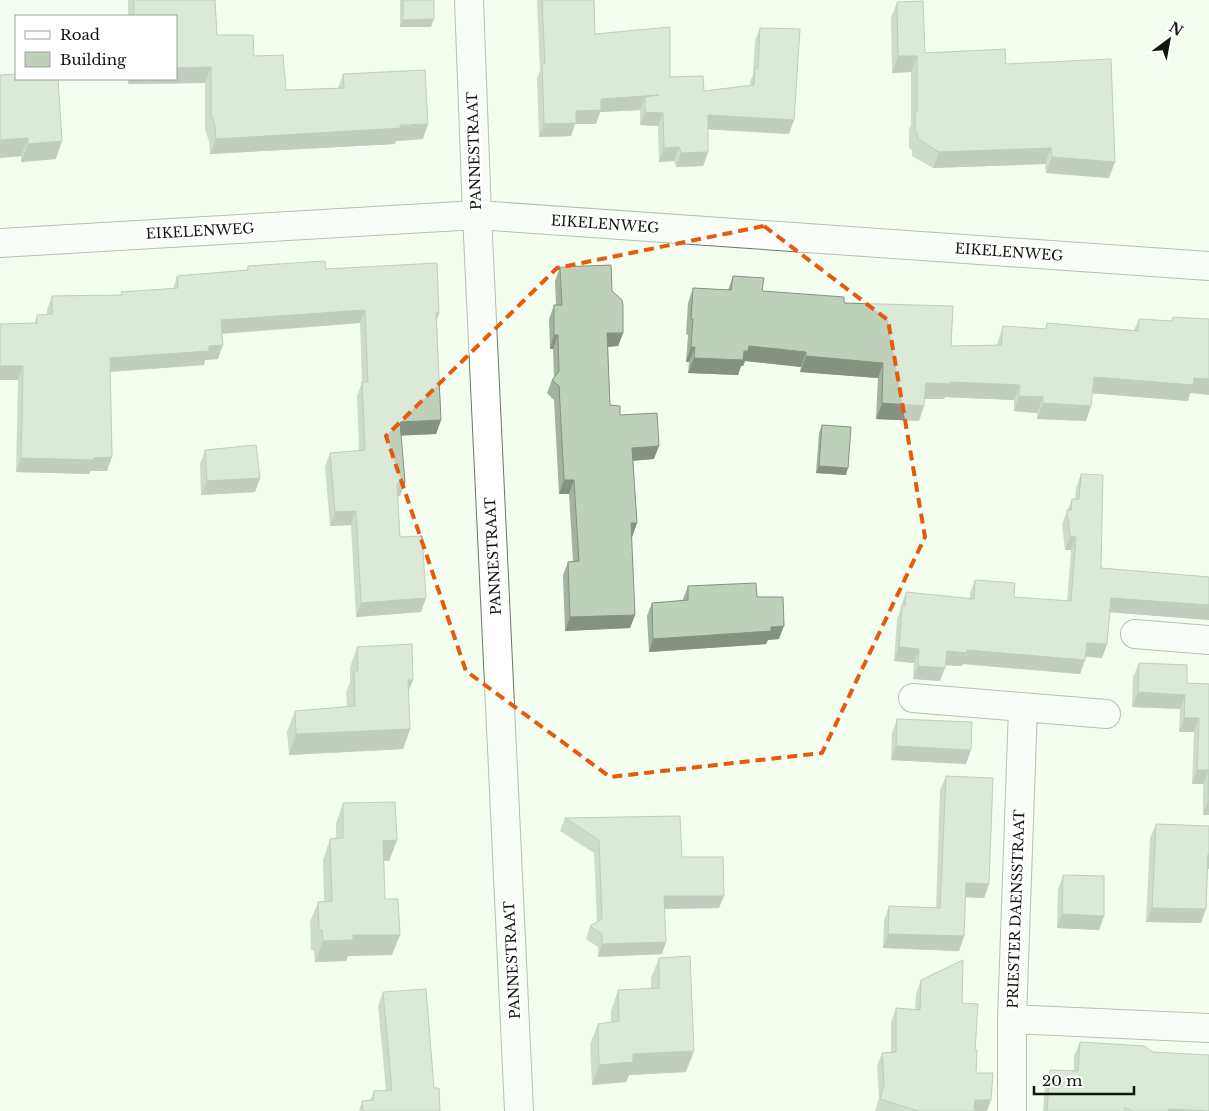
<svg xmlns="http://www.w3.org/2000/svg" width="1209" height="1111" font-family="'Libre Baskerville',serif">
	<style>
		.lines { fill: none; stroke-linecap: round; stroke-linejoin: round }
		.minor-casing { stroke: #687864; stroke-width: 30 }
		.minor { stroke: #fff; stroke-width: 28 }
		.wall { fill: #a3b3a0 }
		.shaded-wall { fill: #859282 }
		.building { fill: #bed0ba; stroke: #859282 }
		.marked { fill: none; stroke: #e8590c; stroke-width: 4; stroke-dasharray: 10 6; stroke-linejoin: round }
		.labels { text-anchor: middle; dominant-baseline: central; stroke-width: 5; stroke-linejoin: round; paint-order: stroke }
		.street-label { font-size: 14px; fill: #10160e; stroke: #fff }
	</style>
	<rect width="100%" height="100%" fill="#f3fef1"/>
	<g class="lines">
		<defs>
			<path id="minor" d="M469 0 477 215 519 1111
				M0 243 477 215 1209 266
				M1135 634 1209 640
				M913 698 1106 714
				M1012 1019 1209 1028
				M1012 1111V1019L1023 707"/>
		</defs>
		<!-- minor casing -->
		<use href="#minor" class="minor-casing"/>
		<!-- minor -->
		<use href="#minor" class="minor"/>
	</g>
	<!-- wall -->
	<path class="wall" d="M128 0H215L217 35 254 56 286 90 338 88 343 74 423 139 396 141 395 144 210 154 209 141 205 130V83L128 84V79H176V16H128Z
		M400 0H434L431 27H400Z
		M537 0H594L595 34 670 77 704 91 750 85V82L753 74 755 41 760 28 789 134 708 129V152L703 166 676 167 674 161 659 162 658 126 640 125V110L600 112 596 124H575L571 136 539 137 537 78 540 71Z
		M897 2 925 53 1006 64 1109 178 1046 173 1045 164 933 168 912 156V150L909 148V130L911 125V72L892 73 891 18Z
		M0 75 56 159 21 162V156L0 158Z
		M248 266 326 269 439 313 437 321 441 420 436 434 401 435 405 482 400 496H397L400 537 421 612 356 617 351 525 330 526 325 467 330 453 359 451 357 396 362 382 360 323 222 334 218 359 205 360 204 365 110 372 107 471H90L89 474 16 472 18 380 37 315H47V310L52 296 121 295V292L173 289 177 276 247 270Z
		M560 267 612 291 623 333 618 346 608 347 610 405 620 415 654 459 633 461 637 523 632 537H631L635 615 630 628 565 631 563 575 568 562 573 561 569 494H559L554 400 547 393 552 380 554 378 553 349H550L549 319 554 305H556L555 281Z
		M733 276 762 291 844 303 951 346 997 345 998 341 1003 326 1045 329 1047 323 1134 330 1139 319 1171 321 1173 317 1190 393 1188 401 1092 393 1091 406 1086 421 1037 419V413L1014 411V400L945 397 944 399H925L919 421 876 419 878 378 800 372 801 367 745 361 743 366H741L738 375 688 373 689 362H686L688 335 686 334 688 303 693 288 728 290Z
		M822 425 846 475 816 473 819 433Z
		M205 450 260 478 255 492 201 495 200 464Z
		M1081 474 1101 568 1209 577V620L1110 612 1107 644 1102 658 1085 657 1080 674 963 664 962 666 945 665 940 681 913 679 914 663 894 661 897 620 900 612 901 606 906 592 970 599V593L975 580 1014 597 1067 601 1071 550H1065L1062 524 1072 499H1075L1076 488Z
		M688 586 757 597 779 639 768 640 766 644 649 652 647 616 652 603 683 601V599Z
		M357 647 413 680 408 691 410 729 403 749 289 755 287 732 295 711 347 707 346 692 350 682V667Z
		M1139 663 1187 683 1209 684V815H1203V784H1192L1194 732H1179L1180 709 1132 707 1133 677Z
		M897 719 966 764 891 760 892 733Z
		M946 776 989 884 984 898 965 897 964 936 959 951 883 948 884 920 889 906 936 908 940 790Z
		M343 803 397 840 389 861H384L385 899 392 955 348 956 346 961 315 962 314 951 311 950 310 922 318 902 324 901 323 860 330 839H336V824Z
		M565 818 682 857 719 908 665 909 662 954 598 957V947L586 939 590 926 597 922 594 853 560 831Z
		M1156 824 1209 826V869L1207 868 1201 923 1146 922 1150 838Z
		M1063 875 1104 916 1099 930 1057 928 1058 889Z
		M659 958 686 1072 629 1075 626 1082 592 1085 590 1044 598 1024 611 1022V1011L618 990 651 989V978Z
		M921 980 962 1003 975 1050 976 1073 987 1111H875L879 1098 877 1066 882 1053 891 1052V1022L896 1008 915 1009 916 994Z
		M383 992 434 1088 440 1111H359L362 1101 370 1100 374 1091 386 1090 378 1006Z
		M1080 1042 1209 1111H1043L1045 1084 1050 1070 1074 1071V1056Z"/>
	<!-- shaded-wall -->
	<path class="shaded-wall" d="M434 19 431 27H400L403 20Z
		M898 56H917L911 72 892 73Z
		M211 67 205 83 128 84 130 79H176V68Z
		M659 95 645 97 640 110 600 112 596 124H575L571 136 539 137 544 124 576 111 601 99Z
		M645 112 663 113 658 126 640 125Z
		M708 115 794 120 789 134 703 129Z
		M428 124 423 139 396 141 395 144 210 154 216 139Z
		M28 138 21 156 0 158V140Z
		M62 141 56 159 21 162 28 144Z
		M679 147 674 161 659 162 664 148Z
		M1051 148 1045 164 933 168 939 152Z
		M708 152 703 166 676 167 681 153Z
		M1052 157 1115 162 1109 178 1046 173Z
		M365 310 360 323 216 334 221 320Z
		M436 313H439L434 327Z
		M607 333H623L618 346 602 347Z
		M554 335H558L553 349H550Z
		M223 345 218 359 205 360 204 365 105 372 110 358Z
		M749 346 806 352 801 367 745 361 743 366H741L738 375 688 373 694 358Z
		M691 347H695L689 362H686Z
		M806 356 883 363 878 378 800 372Z
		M0 366H23L18 380H0Z
		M1094 377 1194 378 1209 379V395L1190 393 1188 401 1088 393Z
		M950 382 1020 385 1014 400 945 397 944 399H920L926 383Z
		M1019 396 1043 397 1037 413 1014 411Z
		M882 403 924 406 919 421 876 419Z
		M1043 403 1091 406 1086 421 1037 419Z
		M441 420 436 434 395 436 400 422Z
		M659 446 654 459 627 461 632 448Z
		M112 457 107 471H90L89 474 16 472 21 458Z
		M819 466 848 468 846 475 816 473Z
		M260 478 255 492 201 495 207 481Z
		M564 480H574L569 494H559Z
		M405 482 400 496 392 497 397 483Z
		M356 511 351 525 330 526 335 512Z
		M631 523H637L632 537H626Z
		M1070 536 1076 537 1071 550H1065Z
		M426 598 421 612 356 617 361 603Z
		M1111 598 1209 605V620L1106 612Z
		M635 615 630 628 565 631 570 617Z
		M784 626 779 639 768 640 766 644 649 652 653 639Z
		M1087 643 1107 644 1102 658 1082 656Z
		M899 647 919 649 914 663 894 661Z
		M967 650 1085 660 1080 674 963 664 962 666 941 665 947 651Z
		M918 666 945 668 940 681 913 679Z
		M408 680H413L405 700Z
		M1138 692 1185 695 1180 709 1132 707Z
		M1184 718H1199L1194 732H1179Z
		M410 729 403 749 289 755 296 734Z
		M896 746 971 750 966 764 891 760Z
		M1197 770H1209L1203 784H1192Z
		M1208 801H1209V815H1203Z
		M397 840 389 861H376L383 841Z
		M1208 854H1209V869L1203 868Z
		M966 883 989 884 984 898 961 897Z
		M664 896H724L719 908 660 909Z
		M1152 908 1206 909 1201 923 1146 922Z
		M1062 914 1104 916 1099 930 1057 928Z
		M888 934 964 936 959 951 883 948Z
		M353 935H400L392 955 348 956 346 961 315 962 323 941Z
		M666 942 662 954 598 957 602 944Z
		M694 1051 686 1072 629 1075 626 1082 592 1085 599 1065 633 1054Z
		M975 1100H991L987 1111H971Z
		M1168 1109 1197 1111H1167Z"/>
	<!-- building -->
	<path class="building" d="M134 0H215L217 35H253L254 56 283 55 286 90 344 88 343 74 425 70 428 124 400 125 401 128 216 139 215 125 211 114V67L176 68V16H134Z
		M403 0H434V19L403 20Z
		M542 0H594L595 34 670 27V77L703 76 704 91 754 85 755 68H758L760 28 800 29 794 120 708 115V152L681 153 679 147 664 148 663 113 645 112V97L659 95 601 99V110L576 111V123L544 124 542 64H545Z
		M923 1 925 53 1005 49 1006 64 1111 59 1115 162 1052 157 1051 148 939 152 918 139V134L915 131V114L917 111V56H898L897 2Z
		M16 74V79H58L62 141 28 144V138L0 140V75Z
		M325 261 326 269 437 263 439 313H436L441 420 400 422 405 482 397 483 400 537 422 536 426 598 361 603 356 511 335 512 330 453 365 450 362 382H368L365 310 221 320 223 345 209 346V351L110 358 112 457 94 458V460L21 458 23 366H0V324L37 323V315L52 314V296L122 295 121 292 178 288 177 276 248 270V266Z
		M611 265 612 291 622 300 623 306V333H607L610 405 620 406V415L657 413 659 446 632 448 637 523H631L635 615 570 617 568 562 579 561 574 480H564L559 386 552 380 559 371 558 335H554V305H562L560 267Z
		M733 276 764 278 762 291 844 297V303L953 306 951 346 1001 345 1003 326 1046 329 1047 323 1138 331 1139 319 1172 321 1173 317 1209 319V379L1194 378 1193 385 1094 377 1091 406 1043 403V397L1019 396 1020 385 950 382V384L926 383 924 406 882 403 883 363 806 356V352L749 346 748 351H744L743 360 694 358 695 347H691L693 319H691L693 288 731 290Z
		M822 425 851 427 848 468 819 466Z
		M256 445 260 478 207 481 205 450Z
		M1081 474 1103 475 1101 568 1209 577V605L1111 598 1107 644 1087 643 1085 660 967 650V653L947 651 945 668 918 666 919 649 899 647 902 606H905L906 592 974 599 975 580 1015 583 1014 597 1071 601 1076 537 1070 536 1067 510H1071L1072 499H1079Z
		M756 583 757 597H783L784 626 771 627V631L653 639 652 603 688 600V586Z
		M412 644 413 680H408L410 729 296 734 295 711 355 706 354 671H358L357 647Z
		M1139 663 1187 665V683L1209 684V801H1208L1209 770H1197L1199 718H1184L1185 695 1138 692Z
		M897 719 972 722 971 750 896 746Z
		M946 776 993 778 989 884 966 883 964 936 888 934 889 906 940 908Z
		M395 802 397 840 383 841 385 899H398L400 935H353V940L323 941 322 930 319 929 318 902 332 901 330 839 343 838V803Z
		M680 816 682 857H723L724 896H664L666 942 602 944V934L590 926 602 919 599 840 565 818Z
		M1156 824 1209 826V854H1208L1206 909 1152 908Z
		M1063 875 1104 876V916L1062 914Z
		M690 956 694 1051 633 1054V1062L599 1065 598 1024 619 1021 618 990 659 988V958Z
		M963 960 962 1003 978 1004 975 1050H977L976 1073H993L991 1100H975L974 1111H918L880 1099 884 1084 882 1053 896 1052V1008L920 1010 921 980Z
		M426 989 434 1088H439L440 1111H363L362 1101 374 1100V1091L392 1090 383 992Z
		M1080 1042 1144 1046 1153 1052 1209 1055V1111L1168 1109V1111H1132L1125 1107V1111H1047L1050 1070 1078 1071Z"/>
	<!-- marked area -->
	<path d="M0 0H1209V1111H0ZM764 226 888 320 925 537 822 753 610 777 466 671 386 436 557 268Z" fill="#f3fef1" fill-opacity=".55" fill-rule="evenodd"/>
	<path class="marked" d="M764 226 888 320 925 537 822 753 610 777 466 671 386 436 557 268Z"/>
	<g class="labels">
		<!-- street labels -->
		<g class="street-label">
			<text transform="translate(474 151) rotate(-92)">PANNESTRAAT</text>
			<text transform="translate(605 224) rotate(4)">EIKELENWEG</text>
			<text transform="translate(200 231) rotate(-3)">EIKELENWEG</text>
			<text transform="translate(1009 252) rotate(4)">EIKELENWEG</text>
			<text transform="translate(493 556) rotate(-93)">PANNESTRAAT</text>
			<text transform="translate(1016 909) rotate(-88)">PRIESTER DAENSSTRAAT</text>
			<text transform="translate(512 960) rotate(-93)">PANNESTRAAT</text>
		</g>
	</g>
	<!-- legend -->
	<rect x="15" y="15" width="162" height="65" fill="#ffffff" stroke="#9fa29f"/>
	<rect x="25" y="31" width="25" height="8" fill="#ffffff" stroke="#9fa29f"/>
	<text x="60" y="40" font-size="15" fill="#10160e">Road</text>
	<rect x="25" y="52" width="25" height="15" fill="#bed0ba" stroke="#9fa29f"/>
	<text x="60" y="65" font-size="15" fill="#10160e">Building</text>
	<!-- north arrow -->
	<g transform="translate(1169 40) rotate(32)" stroke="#ffffff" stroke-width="4" paint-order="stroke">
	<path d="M0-4L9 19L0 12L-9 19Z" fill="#10160e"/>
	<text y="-8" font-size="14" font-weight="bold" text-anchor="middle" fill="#10160e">N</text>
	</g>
	<!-- scale -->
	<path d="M1034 1086v8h100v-8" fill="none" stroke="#10160e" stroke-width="2.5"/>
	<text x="1042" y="1086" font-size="15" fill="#10160e" stroke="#ffffff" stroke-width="4" paint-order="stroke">20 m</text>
</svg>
